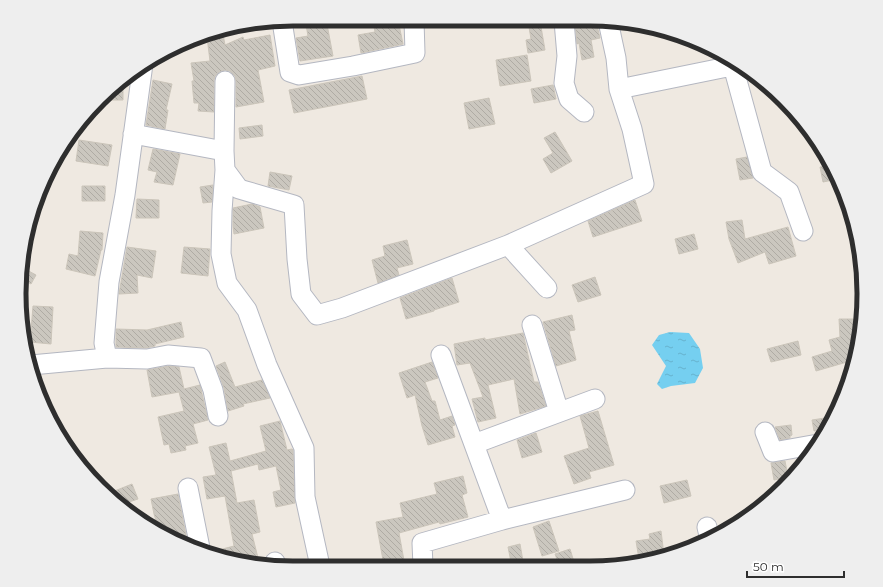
<svg xmlns="http://www.w3.org/2000/svg" width="883" height="587" font-family="Montserrat,sans-serif">
	<style>
		.water { fill: url(#water-ripples) }
		.building { fill: url(#building-back-hatch); stroke: #cbc5ba }
		.lines { fill: none; stroke-linecap: round; stroke-linejoin: round }
		.minor-casing { stroke: #b4b7c1; stroke-width: 21 }
		.minor { stroke: #fff; stroke-width: 19 }
		.rim { fill: none; stroke: #2e2e2e; stroke-width: 5 }
	</style>
	<defs>
		<pattern id="water-ripples" width="26" height="14" patternUnits="userSpaceOnUse"><rect width="26" height="14" fill="#75cff0"/><path d="M2 4q2-2 4 0t4 0M15 11q2-2 4 0t4 0" fill="none" stroke="#66b2ce"/></pattern>
		<pattern id="building-back-hatch" width="6" height="6" patternUnits="userSpaceOnUse"><rect width="6" height="6" fill="#cbc7bf"/><path d="M-1 5l2 2M0 0l6 6M5-1l2 2" fill="none" stroke="#afaba4"/></pattern>
	</defs>
	<rect width="100%" height="100%" fill="#efe9e1"/>
	<!-- water -->
	<path class="water" d="M670 332 689 333 700 349 703 368 695 383 671 386 662 389 657 384 666 366 652 345 659 335Z"/>
	<!-- building -->
	<path class="building" d="M305 19H326L333 56 300 61 296 38 308 36Z
		M383 20H398L403 44 361 53 358 35 375 32 373 21Z
		M528 21H540L545 50 528 53 526 40 531 39Z
		M579 21H596L600 38 591 40 594 57 582 60 579 43 577 44 575 22Z
		M223 34 225 45 243 37 244 40 270 35 275 66 258 70 264 102 236 107V81L235 76 230 71 225 70 219 72 215 76 214 80V112L198 111 199 103H194L192 81H194L191 63 210 61 207 37Z
		M527 55 531 81 500 86 496 60Z
		M362 76 367 99 294 113 289 90Z
		M153 80 172 84 166 110H168L165 129 146 125Z
		M123 82V100H104L113 91Z
		M553 85 556 99 534 103 531 89Z
		M489 98 495 124 469 129 464 103Z
		M262 125 263 136 240 139 239 128Z
		M555 132 572 161 551 173 543 159 553 153 544 138Z
		M79 140 112 145 108 166 76 161Z
		M153 149 180 154 173 185 154 182 157 172 148 170Z
		M747 157 753 178 740 180 736 159Z
		M832 165 838 179 823 182 820 167Z
		M270 172 292 176 289 190 268 186Z
		M213 185 212 202 203 203 200 187Z
		M82 186H105V201H82Z
		M137 199 159 200V218H136Z
		M635 200 642 221 593 237 588 221Z
		M252 204 260 207 264 228 234 234 233 226V208Z
		M742 220 745 239 788 227 796 256 769 264 765 252 738 263 729 239 726 222Z
		M80 231 103 233 102 250H101L95 276 66 269 69 254 78 256Z
		M694 234 698 249 679 254 675 239Z
		M407 240 413 264 397 268 399 275 378 283 372 260 385 256 383 246Z
		M127 247 156 251 152 278 137 275 138 293 119 294Z
		M184 247 210 249 208 276 181 273Z
		M25 269 36 275 31 284 20 278Z
		M595 277 601 295 578 302 572 285Z
		M452 278 459 302 434 310V311L406 319 400 298Z
		M33 306 53 307 51 344 30 342Z
		M572 315 575 330 569 331 576 360 556 366 543 322Z
		M839 319H861L862 330 854 360 816 371 812 357 832 351 829 340 840 337Z
		M181 322 184 337 155 344V346L146 348 116 347V329L147 330Z
		M523 333 534 382H538L546 406 520 414 514 379 488 385 496 418 478 422 472 399 483 397 470 363 457 365 454 344 485 338V340Z
		M798 341 801 355 771 362 767 349Z
		M225 362 235 387 262 380 270 398 243 404 244 406 228 411 224 388 216 366Z
		M432 362 438 378 425 382 432 401H435L440 420 452 416 455 425 452 426 455 437 428 445 422 426 415 395 407 398 399 373Z
		M169 366 179 367 184 389 200 385 208 420 193 424 198 443 185 446 186 450 171 453 169 444 164 445 158 417 184 411 179 392 152 397 147 370Z
		M598 411 614 465 589 472 591 478 574 484 564 456 589 448 580 416Z
		M825 418 827 429 814 431 812 420Z
		M280 421 287 450 292 449 293 450 295 503 276 507 273 492 281 490 276 466 259 470 258 464 231 471 237 503 254 500 260 532 252 534 260 566 211 552 234 546 225 496 207 499 203 477 216 475 209 447 226 443 230 461 266 451 260 426Z
		M791 425 792 435 790 436V438L780 440 775 427Z
		M536 433 542 452 522 458 517 440Z
		M785 461 788 477 774 480 771 463Z
		M463 476 467 493 462 495 468 517 440 524 439 522 399 533 405 566H387L386 559 383 560 376 522 403 517 400 503 437 494 434 483Z
		M687 480 691 496 664 503 660 486Z
		M132 484 138 499 120 505 112 500 107 494Z
		M178 494 188 545 172 540 159 531 154 514 151 499Z
		M549 521 559 551 542 556 533 527Z
		M661 531 664 555 639 559 636 541 650 539 649 534Z
		M520 544 524 567H512L508 547Z
		M570 549 574 562 560 567 555 554Z"/>
	<g class="lines">
		<defs>
			<path id="minor" d="M282 21 290 72 299 75 353 66 415 53 414 20
				M564 21 567 56 564 83 569 99 584 112
				M143 64 125 195 109 282 104 343 107 358 147 359 168 355 201 358 213 390 218 416
				M733 66 762 172 789 192 803 231
				M619 89 737 65
				M133 134 224 151 225 81
				M224 151 225 170 222 211 221 254 227 283 247 310 267 365 304 448 305 497 320 566
				M225 170 239 189 294 205 297 259 301 294 317 315 342 308 508 245 644 184 632 129 619 89 616 58 608 21
				M508 245 547 288
				M532 325 559 412
				M441 355 502 520
				M31 365 107 358
				M765 432 773 452 818 444
				M474 444 595 399
				M188 488 200 548
				M707 527 710 540
				M274 566 275 562
				M423 566 422 543 502 520 625 490"/>
		</defs>
		<!-- minor casing -->
		<use href="#minor" class="minor-casing"/>
		<!-- minor -->
		<use href="#minor" class="minor"/>
	</g>
	<!-- crop -->
	<path d="M0 0H883V587H0ZM293 26H590A267 267 0 0 1 857 293V294A267 267 0 0 1 590 561H293A267 267 0 0 1 26 294V293A267 267 0 0 1 293 26Z" fill="#eee" fill-rule="evenodd"/>
	<path class="rim" d="M293 26H590A267 267 0 0 1 857 293V294A267 267 0 0 1 590 561H293A267 267 0 0 1 26 294V293A267 267 0 0 1 293 26Z"/>
	<!-- scale -->
	<path d="M747 571v6h97v-6" fill="none" stroke="#2e2e2e" stroke-width="2"/>
	<text x="753" y="571" font-size="12" fill="#2e2e2e" stroke="#ffffff" stroke-width="3" paint-order="stroke">50 m</text>
</svg>
